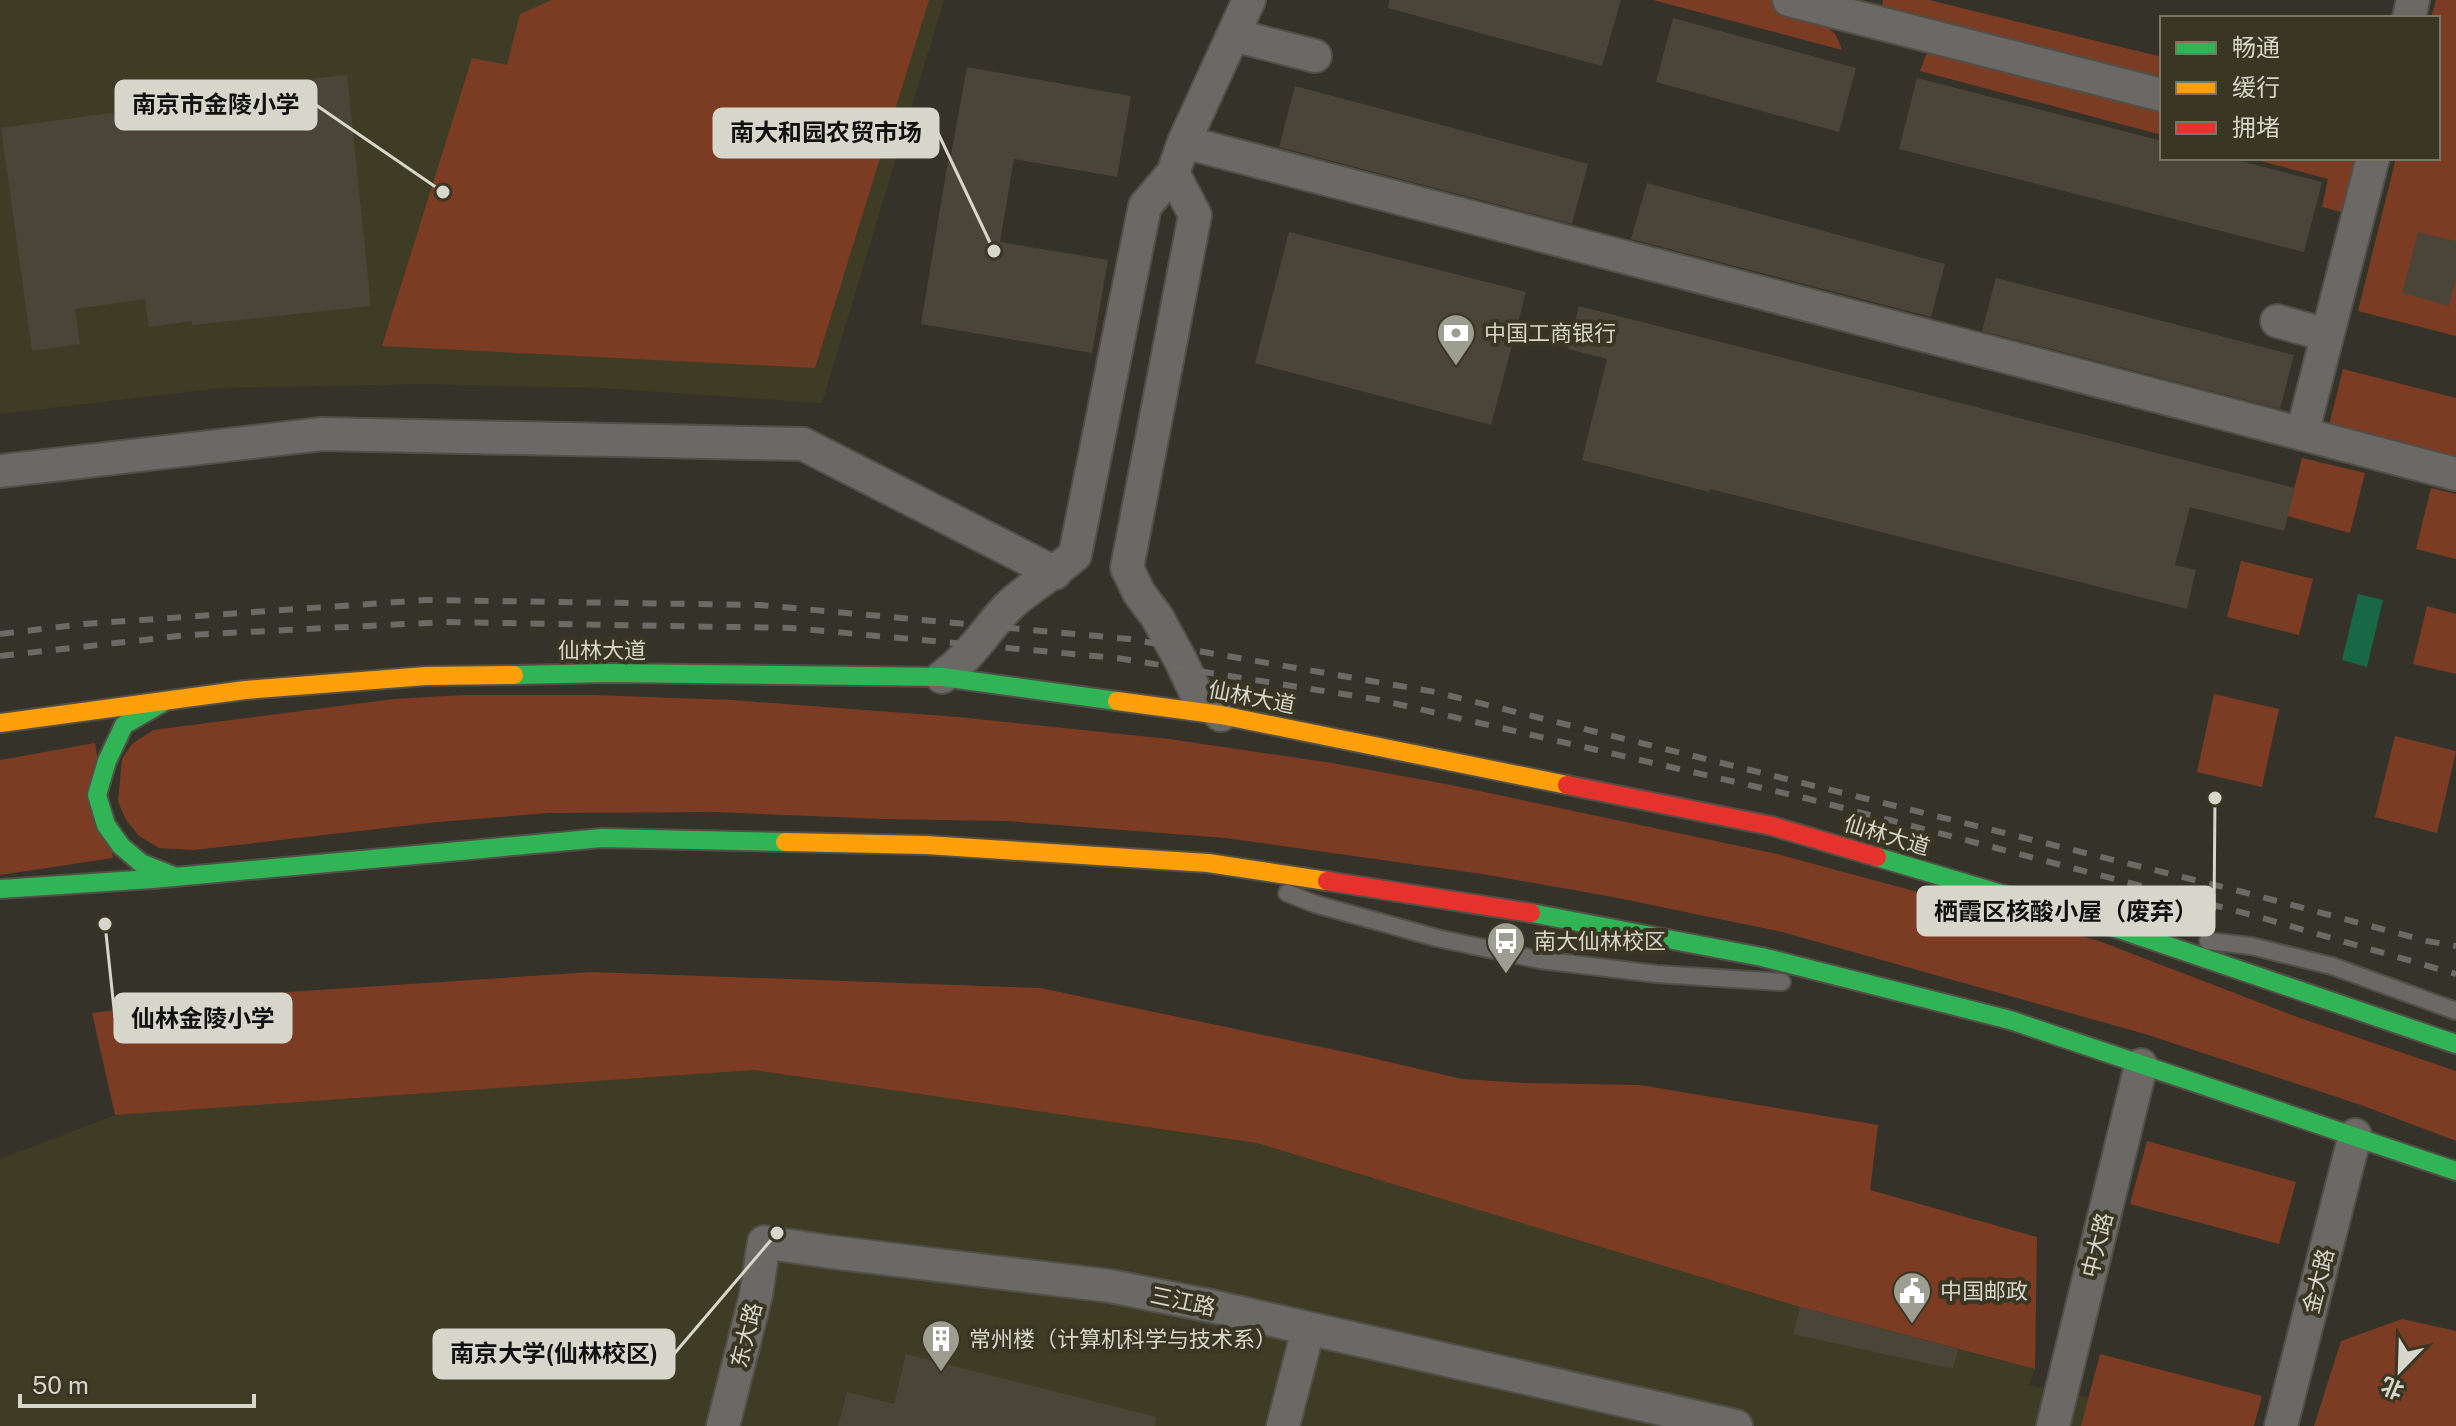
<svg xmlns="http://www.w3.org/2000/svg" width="2456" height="1426" font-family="'Public Sans','Noto Sans SC',sans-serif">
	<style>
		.built { fill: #3e3c25 }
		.green { fill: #7c3c24 }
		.water { fill: #186846 }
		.building { fill: #4b4539 }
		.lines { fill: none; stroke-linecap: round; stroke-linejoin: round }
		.lane-casing { stroke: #514f47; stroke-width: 20 }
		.street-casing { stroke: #514f47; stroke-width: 36 }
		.fast-casing { stroke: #514f47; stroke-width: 22 }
		.slow-casing { stroke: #514f47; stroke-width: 22 }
		.jam-casing { stroke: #514f47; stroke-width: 22 }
		.lane { stroke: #6a6965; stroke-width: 16 }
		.street { stroke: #6a6965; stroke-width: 32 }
		.fast { stroke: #30b455; stroke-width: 18 }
		.slow { stroke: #ff9f0a; stroke-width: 18 }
		.jam { stroke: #e5322d; stroke-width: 18 }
		.rail { stroke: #6b6a64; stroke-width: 6; stroke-dasharray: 14 14; stroke-linecap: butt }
		.labels { text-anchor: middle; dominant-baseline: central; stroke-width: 8; stroke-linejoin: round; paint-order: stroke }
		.poi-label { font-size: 22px; fill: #d7d6cb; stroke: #393624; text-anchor: start }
		.street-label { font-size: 22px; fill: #d7d6cb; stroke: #393624 }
		.leader { fill: none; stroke: #d7d6cb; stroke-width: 3 }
		.callout-dot { fill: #d7d6cb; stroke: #393624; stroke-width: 3 }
		.callout { fill: #d7d6cb; stroke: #d7d6cb; stroke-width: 3 }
		.callout-label { font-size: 24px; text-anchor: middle; font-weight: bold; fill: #111 }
	</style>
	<rect width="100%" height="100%" fill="#343229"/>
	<!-- built -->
	<path class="built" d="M0 0H944L822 403 602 388 424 384 221 388 0 414Z
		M754 1070 1257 1143 1800 1307 2035 1369 2029 1385 2062 1391 2206 1426H0V1159L115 1115Z"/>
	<!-- green -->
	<path class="green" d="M552 0H929L815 368 382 346 472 58 507 65 520 14Z
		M1653 0H1804V4L1836 35 1842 50Z
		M1883 0H1929L2162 57V135L1920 71 1926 55 1942 40 1893 27 1882 4Z
		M2436 0H2456V336L2358 311 2396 158H2438V18H2431Z
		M2249 158H2363L2349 214 2322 207 2328 179Z
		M2343 369 2456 398V465L2329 425Z
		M2302 458 2365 473 2350 533 2287 516Z
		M2431 488 2456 494V559L2416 549Z
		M2241 561 2313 579 2299 635 2227 617Z
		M2427 606 2456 614V674L2413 664Z
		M2214 694 2279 709 2262 787 2197 772Z
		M466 695H594L732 700 958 717 1169 739 1332 763 1451 785 1777 854 2099 941 2300 1018 2456 1071V1141L2361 1105 2145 1034 1782 932 1613 897 1482 874 1226 838 1007 821 883 819 714 812 549 813 438 822 194 850 159 848 139 836 126 820 118 802 122 759 132 744 153 730 394 699Z
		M2395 736 2456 751 2437 833 2375 817Z
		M95 743 113 858 0 875V760Z
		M592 972 1040 988 1359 1055 1462 1079 1525 1083 1640 1085 1878 1125 1870 1190 2037 1237 2035 1369 1800 1307 1257 1143 754 1070 115 1115 92 1013 242 995Z
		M2147 1141 2296 1182 2279 1244 2130 1204Z
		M2402 1319 2456 1331V1426H2314L2341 1341Z
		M2100 1354 2262 1396 2254 1426H2081Z"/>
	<!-- water -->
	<path class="water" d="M2358 594 2383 600 2367 667 2342 660Z"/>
	<!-- building -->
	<path class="building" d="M1389 0H1621L1602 66 1388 8Z
		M1673 18 1856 68 1839 132 1656 82Z
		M967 67 1131 96 1117 177 1014 159 1000 242 1108 260 1092 353 921 324 948 161H950Z
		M347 75 371 306 192 325V321L149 327 145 299 75 309 80 344 32 351 1 128 169 105 168 94Z
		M1917 78 2162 141V158H2229L2322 182 2304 252 1899 149Z
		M1295 86 1588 164 1572 224 1279 147Z
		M1647 183 1945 264 1931 317 1631 239Z
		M1289 232 1526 292 1491 425 1255 363Z
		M2418 232 2456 241V279L2449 306 2402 293Z
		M1996 278 2294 355 2280 409 1982 331Z
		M1579 306 2295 488 2284 531 2190 507 2175 565 2196 570 2187 609 1710 489 1709 492 1582 460 1607 359 1568 349Z
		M1800 1307 1958 1349 1953 1369 1793 1334Z
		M906 1354 1156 1417 1155 1426H838L847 1392 894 1404Z"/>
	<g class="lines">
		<defs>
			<path id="lane" d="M1287 893 1315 904 1437 938 1540 960 1657 974 1782 982
				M2208 941 2251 946 2332 966 2456 1011"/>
			<path id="street" d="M1789 0 2162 95
				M2409 18 2413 0
				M1233 35 1315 56
				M1184 142 2456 474
				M1173 173 1195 215 1127 568 1139 593 1157 617 1181 661 1195 691 1221 715
				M2277 321 2327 335
				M2302 434 2373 158
				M0 471 322 434 803 444 1055 573
				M942 677C971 656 983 634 1006 609 1026 588 1053 575 1075 555L1145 206 1173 173 1184 142 1249 0
				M723 1426 756 1295 764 1242 831 1252 1110 1286 1211 1306 1736 1426
				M1283 1426 1308 1330
				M2053 1426 2141 1065
				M2281 1426 2355 1135"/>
			<path id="fast" d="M514 675 609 673 942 677 1117 701
				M162 703 124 725 107 761 97 795 106 825 121 846 141 863 176 877
				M1877 857 2119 929 2456 1044
				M0 889 152 879 602 838 785 842
				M1531 913 1762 957 2010 1020 2456 1171"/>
			<path id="slow" d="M1117 701 1221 715 1567 785
				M0 723 245 690 426 676 514 675
				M785 842 926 845 1208 863 1327 881"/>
			<path id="jam" d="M1567 785 1772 826 1877 857
				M1327 881 1531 913"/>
		</defs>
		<!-- lane casing -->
		<use href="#lane" class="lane-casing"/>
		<!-- street casing -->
		<use href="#street" class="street-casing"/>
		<!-- fast casing -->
		<use href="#fast" class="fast-casing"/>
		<!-- slow casing -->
		<use href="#slow" class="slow-casing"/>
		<!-- jam casing -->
		<use href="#jam" class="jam-casing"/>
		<!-- lane -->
		<use href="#lane" class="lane"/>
		<!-- street -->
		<use href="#street" class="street"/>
		<!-- fast -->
		<use href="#fast" class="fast"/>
		<!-- slow -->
		<use href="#slow" class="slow"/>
		<!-- jam -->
		<use href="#jam" class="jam"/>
		<!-- rail -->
		<path class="rail" d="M0 634 84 624 426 600 760 605 1129 639 1435 692 2243 892 2427 941 2456 946
			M0 656 188 635 446 622 791 628 1117 658 1380 700 1805 798 2252 915 2456 974"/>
	</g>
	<!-- icons -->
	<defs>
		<symbol id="bank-pin" viewBox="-11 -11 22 30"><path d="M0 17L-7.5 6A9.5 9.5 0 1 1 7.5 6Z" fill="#9e9d92" stroke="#393624"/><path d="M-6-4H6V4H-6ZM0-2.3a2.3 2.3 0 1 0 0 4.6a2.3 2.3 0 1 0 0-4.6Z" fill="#fff"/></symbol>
		<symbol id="bus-pin" viewBox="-11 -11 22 30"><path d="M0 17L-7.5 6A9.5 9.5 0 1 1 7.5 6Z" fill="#9e9d92" stroke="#393624"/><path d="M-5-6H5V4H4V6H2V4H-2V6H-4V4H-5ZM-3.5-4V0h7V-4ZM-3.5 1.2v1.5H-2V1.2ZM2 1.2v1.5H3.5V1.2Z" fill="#fff"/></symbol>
		<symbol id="civic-pin" viewBox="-11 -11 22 30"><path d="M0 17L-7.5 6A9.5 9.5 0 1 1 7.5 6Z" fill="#9e9d92" stroke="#393624"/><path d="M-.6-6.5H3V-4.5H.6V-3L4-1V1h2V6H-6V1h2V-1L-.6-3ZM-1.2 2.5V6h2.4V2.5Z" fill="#fff"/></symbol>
		<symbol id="building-pin" viewBox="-11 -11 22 30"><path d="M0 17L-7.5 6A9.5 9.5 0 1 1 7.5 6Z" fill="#9e9d92" stroke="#393624"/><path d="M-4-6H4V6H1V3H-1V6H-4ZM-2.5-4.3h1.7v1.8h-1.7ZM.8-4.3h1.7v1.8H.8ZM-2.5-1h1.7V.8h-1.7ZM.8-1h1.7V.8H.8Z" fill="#fff"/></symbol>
	</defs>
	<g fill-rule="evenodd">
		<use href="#bank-pin" x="1434" y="311" width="44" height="60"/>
		<use href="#bus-pin" x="1484" y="919" width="44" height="60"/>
		<use href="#civic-pin" x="1890" y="1269" width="44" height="60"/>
		<use href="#building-pin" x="919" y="1317" width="44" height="60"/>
	</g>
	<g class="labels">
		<!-- poi labels -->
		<g class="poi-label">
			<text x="1484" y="333">中国工商银行</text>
			<text x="1534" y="941">南大仙林校区</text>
			<text x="1940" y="1291">中国邮政</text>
			<text x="969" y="1339">常州楼（计算机科学与技术系）</text>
		</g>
		<!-- street labels -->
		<g class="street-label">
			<text x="602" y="650">仙林大道</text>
			<text transform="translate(1252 697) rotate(11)">仙林大道</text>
			<text transform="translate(1887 835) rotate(17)">仙林大道</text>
			<text transform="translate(2097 1245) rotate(-76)">中大路</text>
			<text transform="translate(2318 1281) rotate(-76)">金大路</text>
			<text transform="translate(1183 1301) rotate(12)">三江路</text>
			<text transform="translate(746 1335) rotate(-76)">东大路</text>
		</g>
	</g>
	<!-- callouts -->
	<path class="leader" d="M443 192L316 105M994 251L938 133M2215 798L2214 911M105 924L115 1018M777 1233L674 1354"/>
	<g class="callout-dot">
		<circle cx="443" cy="192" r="8"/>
		<circle cx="994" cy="251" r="8"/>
		<circle cx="2215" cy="798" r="8"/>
		<circle cx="105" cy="924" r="8"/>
		<circle cx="777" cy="1233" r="8"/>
	</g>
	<g class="callout">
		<rect x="116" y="81" width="200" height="48" rx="8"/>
		<rect x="714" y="109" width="224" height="48" rx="8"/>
		<rect x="1918" y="887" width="296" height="48" rx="8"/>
		<rect x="115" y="994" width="176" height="48" rx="8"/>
		<rect x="434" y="1330" width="240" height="48" rx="8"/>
	</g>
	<g class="callout-label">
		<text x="216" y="113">南京市金陵小学</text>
		<text x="826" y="141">南大和园农贸市场</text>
		<text x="2066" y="920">栖霞区核酸小屋（废弃）</text>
		<text x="203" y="1027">仙林金陵小学</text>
		<text x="554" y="1362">南京大学(仙林校区)</text>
	</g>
	<!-- legend -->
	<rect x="2160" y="16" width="280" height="144" fill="#393624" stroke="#787667" stroke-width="2"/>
	<rect x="2176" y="42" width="40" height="12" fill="#30b455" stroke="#787667" stroke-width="2"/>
	<text x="2232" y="56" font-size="24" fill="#d7d6cb">畅通</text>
	<rect x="2176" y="82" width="40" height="12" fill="#ff9f0a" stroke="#787667" stroke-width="2"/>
	<text x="2232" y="96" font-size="24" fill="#d7d6cb">缓行</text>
	<rect x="2176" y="122" width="40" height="12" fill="#e5322d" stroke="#787667" stroke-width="2"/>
	<text x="2232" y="136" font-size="24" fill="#d7d6cb">拥堵</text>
	<!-- north arrow -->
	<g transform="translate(2400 1370) rotate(203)" stroke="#393624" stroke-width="6" paint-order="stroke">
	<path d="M0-6L14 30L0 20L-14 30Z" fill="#d7d6cb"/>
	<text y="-12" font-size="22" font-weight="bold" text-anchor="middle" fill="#d7d6cb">北</text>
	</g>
	<!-- scale -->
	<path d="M20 1394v12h234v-12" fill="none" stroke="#d7d6cb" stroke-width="4"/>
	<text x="32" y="1394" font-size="24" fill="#d7d6cb" stroke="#393624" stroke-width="6" paint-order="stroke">50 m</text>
</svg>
